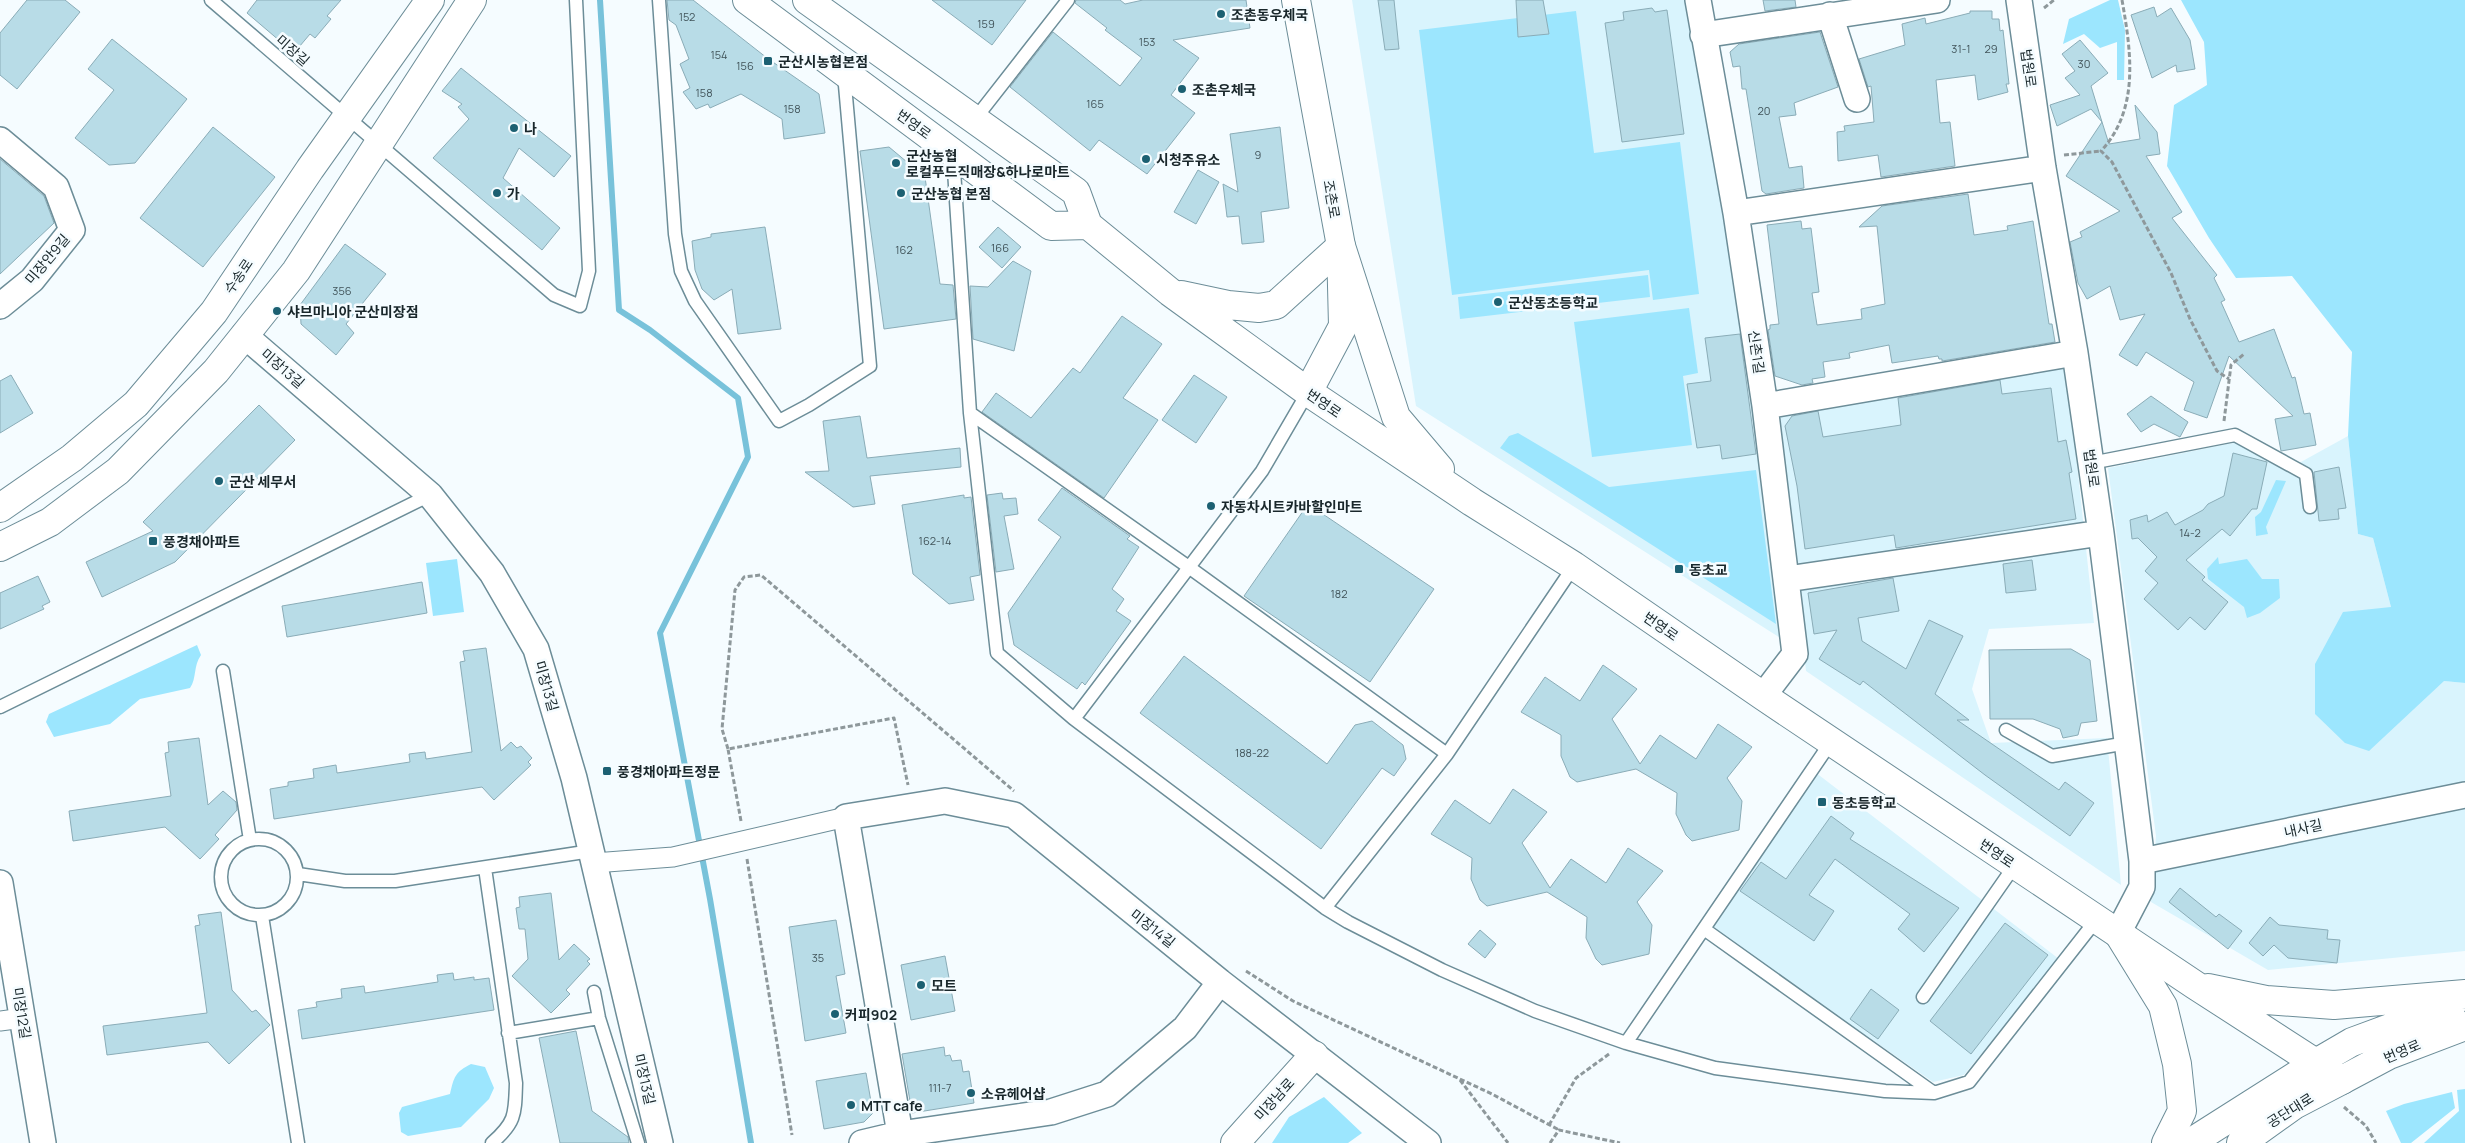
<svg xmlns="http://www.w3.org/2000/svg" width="2465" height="1143" font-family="Manrope,'Noto Sans KR',sans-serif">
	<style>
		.built { fill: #d9f4fd }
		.green { fill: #9ce6fe }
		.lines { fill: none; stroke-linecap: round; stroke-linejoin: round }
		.stream { stroke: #78c2da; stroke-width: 6 }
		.building { fill: #b8dce7; stroke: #8aacb7 }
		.service-casing { stroke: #6c8d98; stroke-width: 15 }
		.pedestrian-casing { stroke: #6c8d98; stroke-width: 21 }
		.minor-casing { stroke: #6c8d98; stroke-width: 28 }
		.tertiary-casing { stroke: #6c8d98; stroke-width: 30 }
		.secondary-casing { stroke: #6c8d98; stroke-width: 30 }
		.primary-casing { stroke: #6c8d98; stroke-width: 30 }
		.path { stroke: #8e989b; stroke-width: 3; stroke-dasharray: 5 2.5; stroke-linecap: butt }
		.service { stroke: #fff; stroke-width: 12 }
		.pedestrian { stroke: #fff; stroke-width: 19 }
		.minor { stroke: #fff; stroke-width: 25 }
		.tertiary { stroke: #fff; stroke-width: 28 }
		.secondary { stroke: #fff; stroke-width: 28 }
		.primary { stroke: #fff; stroke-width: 28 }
		.poi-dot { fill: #1c6072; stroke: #f5fcff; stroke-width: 2 }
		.labels { text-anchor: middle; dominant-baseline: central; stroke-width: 5; stroke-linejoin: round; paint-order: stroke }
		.number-label { font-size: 11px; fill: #41545a }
		.poi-label { font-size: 14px; font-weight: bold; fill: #19272b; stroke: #f5fcff; text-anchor: start }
		.street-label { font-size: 14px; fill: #19272b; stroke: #f5fcff }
	</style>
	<rect width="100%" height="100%" fill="#f5fcff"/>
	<!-- built -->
	<path class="built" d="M1352 0H1689L1742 307 1785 641 1416 406Z
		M2064 342 2094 623 1989 629 1972 689 1991 743 2107 738 2121 885 1806 671 1775 393Z
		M2348 436 2358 534 2373 538 2391 607 2444 681 2465 683V951L2268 970 2151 902 2156 836 2108 468 2238 442 2290 468Z
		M1811 769 2059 959 1964 1075 1933 1082 1707 925Z"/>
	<!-- green -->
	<path class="green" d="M2110 0H2118L2125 30 2124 80H2117V42L2100 48 2084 34 2063 44 2069 19Z
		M2181 0H2465V683L2444 681 2369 751 2345 743 2315 714V664L2343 612 2391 607 2373 538 2358 534 2348 436 2352 352 2292 276 2236 278 2209 238 2167 166 2174 105 2207 85 2204 42Z
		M1576 11 1594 153 1680 142 1699 294 1653 300 1649 270 1452 295 1419 30Z
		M1648 275 1650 297 1460 319 1458 297Z
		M1689 308 1698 373 1683 376 1692 445 1592 457 1574 322Z
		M1518 433 1609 487 1756 470 1776 624 1500 448 1509 436Z
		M2276 480 2286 481 2266 527 2268 534 2256 536 2255 517 2261 512Z
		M2218 557 2219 564 2247 559 2262 579H2279L2280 598 2260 613 2247 618 2244 607 2208 579 2207 569Z
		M457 559 464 612 433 616 426 563Z
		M197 645 201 655C193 666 197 678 190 688L140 699 110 724 54 737 46 722 49 714Z
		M471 1064 485 1067 494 1088 489 1099 461 1127 408 1136 401 1132 399 1113 402 1107 450 1094C454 1077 455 1072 471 1064Z
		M2465 1089V1143H2424L2459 1111 2457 1090Z
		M2452 1092 2455 1108 2411 1143H2401L2386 1111 2404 1104Z
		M1324 1097 1362 1133 1348 1143H1272L1289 1117Z"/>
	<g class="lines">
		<!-- stream -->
		<path class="stream" d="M600 0 619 310 650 330 738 398 748 457 660 633 710 899 751 1143"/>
	</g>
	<!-- building -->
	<path class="building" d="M27 0H65L80 12 17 89 0 75V33Z
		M257 0H341L327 16 331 19 315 38 310 34 294 53 247 13Z
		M667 0H693L767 58 819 94 825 133 784 139 782 119 741 94 710 108 708 104 696 109 683 92 690 88 680 64 689 59 676 25 669 20Z
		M932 0H1026L992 45Z
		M1076 0H1120L1125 4 1143 0H1246L1250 28 1173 40 1199 58 1171 95 1195 113 1147 174 1099 140 1090 151 1010 87 1053 32 1120 86 1142 58 1105 30 1107 28 1075 3Z
		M1378 0H1394L1399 49 1385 50Z
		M1516 0H1543L1549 34 1518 37Z
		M1763 0H1795L1796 7 1765 11Z
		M2154 7 2157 17 2171 8 2190 40 2195 69 2177 72 2176 65 2152 78 2131 15Z
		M1652 8 1655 12 1667 10 1684 134 1622 142 1605 23 1624 20 1623 12Z
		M1970 11H1992V19H1999L2000 31 2003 30 2009 84H2006L2008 92 1978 100 1975 75 1936 80 1940 123 1950 122 1955 166 1881 177 1878 155 1838 161 1837 132 1845 131 1844 126 1874 122 1871 86 1868 87 1859 59 1905 45 1902 24 1925 18 1926 24 1970 13Z
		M1820 32 1838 87 1794 103 1796 115 1779 117 1789 168 1802 166 1804 188 1766 194 1762 191 1746 89H1742L1740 66 1733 67 1730 52 1739 44Z
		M112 39 187 99 135 163 109 165 75 138 114 90 88 69Z
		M2080 40 2108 73 2091 86 2102 122 2091 109 2057 126 2050 105 2080 95 2065 78 2075 71 2062 54Z
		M461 68 571 156 554 177 519 148 503 178 560 228 542 250 433 158 469 119 458 107 462 104 442 91Z
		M2135 105 2157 132 2160 154 2146 156 2182 212 2172 218 2217 275 2214 278 2225 300 2221 302 2239 342 2274 329 2292 378 2295 377 2304 414 2310 413 2316 445 2281 451 2275 419 2293 416 2229 356 2207 418 2184 410 2194 382 2146 352 2137 366 2119 355 2145 314 2120 320 2110 286 2087 299 2078 283 2070 242 2082 237 2080 232 2120 211 2066 176 2102 122 2109 144 2140 139Z
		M213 127 275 177 203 267 140 218Z
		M1280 127 1289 208 1261 212 1264 242 1242 244 1239 216 1227 217 1223 184 1238 192 1230 134Z
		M889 147 925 177 940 284 953 285 956 319 884 329 860 151Z
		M0 159 44 196 54 223 0 274Z
		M1198 170 1219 182 1196 224 1174 212Z
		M1968 194 1974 235 2008 230 2007 226 2033 221 2049 324H2052L2055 342 1942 361V359H1939L1938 356 1892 363 1889 345 1849 353 1850 358 1823 362 1825 377 1812 379 1813 383 1802 385 1775 376 1768 330 1770 329V325L1779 324 1767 225 1801 221 1802 229 1811 228 1819 292 1812 293 1817 325 1862 319 1861 309 1885 304 1877 226 1859 227 1882 206Z
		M765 227 781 329 738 334 732 289 714 300 702 289 695 270 692 241 711 237V234Z
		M998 227 1021 247 1002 268 979 247Z
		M345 244 386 274 346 324 354 333 336 355 301 324 300 305Z
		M1013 261 1031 271 1014 351 973 339 970 286 988 287Z
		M1122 316 1162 344 1123 398 1158 420 1104 498 982 412 996 393 1031 418 1073 368 1080 373Z
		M1740 334 1756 454 1722 459 1720 445 1697 448 1687 384 1711 381 1705 338Z
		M11 375 33 413 0 433V381Z
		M1194 375 1227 397 1196 443 1162 420Z
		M2000 380 2002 394 2051 388 2058 442 2066 440 2072 472 2069 473 2076 519 1896 548 1894 535 1805 549 1797 486 1785 426 1792 416 1818 411 1823 437 1901 425 1898 398Z
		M2151 396 2188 422 2180 437 2154 424 2141 432 2127 414Z
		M259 405 295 440 175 562 102 597 86 562 153 531 143 522Z
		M860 416 867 458 960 448 961 467 870 476 875 504 853 507 805 472 829 471 823 421Z
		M2233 453 2267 462 2257 509H2252L2230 536 2222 529 2186 560 2205 577 2202 580 2228 602 2205 630 2190 617 2178 630 2144 599 2158 583 2145 571 2157 557 2138 538 2132 539 2130 520 2147 515 2148 522 2167 512 2175 525 2203 510 2208 504 2224 496Z
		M2339 467 2346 508 2338 509 2339 519 2319 521 2314 472Z
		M1062 488 1130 536 1127 539 1139 547 1112 589 1124 599 1116 611 1131 621 1085 685 1082 682 1077 689 1014 645 1008 613 1061 537 1038 520Z
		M1002 493 1003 499 1016 498 1018 514 1004 516 1014 569 996 572 987 495Z
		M964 495V498L971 497 980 575 970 577 974 600 949 604 913 574 902 505Z
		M1308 504 1434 589 1370 682 1244 596Z
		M2032 560 2036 590 2006 593 2003 564Z
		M38 576 50 602 42 606 44 609 0 629V593Z
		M1893 578 1899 611 1858 618 1862 641 1906 669 1929 620 1963 636 1935 694 1969 720H1957L2059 790 2065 782 2094 803 2070 836 1985 775 1863 681 1860 685 1819 659 1837 630 1814 634 1808 593Z
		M422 582 427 613 287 637 282 606Z
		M486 648 501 751 511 742 517 748 521 746 532 758 528 762 531 765 494 800 482 787 274 819 270 789 288 786V782L314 778 313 769 336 765 337 773 410 762 409 754 425 752 426 759 472 752 460 662 465 661 463 651Z
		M2071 649 2090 660 2097 721 2081 723 2078 735 2063 738 2060 729 2033 719H1990L1989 650Z
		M1184 656 1327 764 1355 725 1372 721 1403 745 1406 759 1394 776 1382 768 1321 849 1140 713Z
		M1603 665 1637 689 1612 719 1640 764 1660 735 1696 759 1718 724 1752 747 1727 778 1742 801 1739 830 1692 841 1686 835 1676 814 1677 793 1636 769 1577 782 1570 777 1561 756V735L1521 712 1545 677 1580 701Z
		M199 738 208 805 223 791 236 802 237 810 215 835 219 839 200 859 165 827 73 841 69 811 171 796 165 753 169 752 168 742Z
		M1513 789 1547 812 1522 843 1550 888 1571 859 1606 883 1628 848 1663 871 1637 902 1652 925 1649 954 1602 965 1596 959 1586 938 1587 917 1547 892 1487 906 1480 900 1471 879 1472 858 1431 834 1455 800 1490 824Z
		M1831 816 1854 833 1850 839 1959 908 1924 952 1898 929 1910 914 1835 859 1809 895 1834 911 1814 941 1740 891 1761 862 1786 879Z
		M2180 888 2216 917 2219 914 2242 931 2228 949 2169 902Z
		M551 893 559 960 574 944 590 959 587 961 590 964 566 990 570 994 551 1013 512 976 528 959 525 929H519L516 908 520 907 519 897Z
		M221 912 232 990 252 1012 256 1010 270 1025 229 1064 208 1042 107 1055 103 1026 207 1013 195 926 200 925 198 915Z
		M2270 917 2279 925 2328 930 2327 939 2340 940 2337 963 2288 958 2274 945 2263 956 2249 943Z
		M836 920 845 974 836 976 846 1033 805 1041 789 927Z
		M2005 923 2048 955 1971 1054 1930 1021Z
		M1480 930 1496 944 1485 958 1468 944Z
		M945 956 955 1011 911 1020 901 965Z
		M453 973 454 980 474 977V980L489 978 494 1010 302 1039 298 1010 317 1007 316 1002 342 998 341 989 364 986 365 993 438 982 437 975Z
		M1871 989 1899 1010 1878 1039 1850 1019Z
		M576 1031 592 1111 628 1137 629 1143H560L539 1038Z
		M944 1047 945 1056 950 1055 952 1061 961 1060 963 1072 969 1071 974 1103 912 1113 902 1054Z
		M866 1073 873 1113 864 1122 824 1129 816 1081Z"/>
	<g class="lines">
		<defs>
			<path id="service" d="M211 0 554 295 580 306 589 271 576 0
				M659 0 675 234 681 271 695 301 779 421 809 405 870 366 844 74
				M975 119 1068 0
				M953 155 970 413 997 653 1074 719 1325 908 1348 922 1442 970 1535 1011 1626 1043 1715 1068 1885 1091 1934 1093 1969 1082 2097 919
				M970 413 1190 568 1447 754
				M2091 463 2235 435 2306 474 2310 507
				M223 671 250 840
				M0 707 430 495
				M1074 719 1262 471 1308 392
				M2006 730 2052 756 2127 743
				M221 877a38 38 0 1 1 76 0a38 38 0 1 1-76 0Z
				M485 868 516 1083C515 1114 516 1122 492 1143
				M298 874 345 881H395L591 851
				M1325 908 1447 754 1574 566
				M262 916 298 1143
				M1704 929 1934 1093
				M594 992 599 1018 638 1143
				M1923 997 2015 865
				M508 1033 599 1018
				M1626 1043 1831 742"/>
			<path id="pedestrian" d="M594 863 673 857 846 817
				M0 1021 23 1018"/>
			<path id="minor" d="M1698 0 1736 213 1765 406 1795 654 1763 696
				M2019 0 2043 168 2075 353 2101 533 2142 861V887L2118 933
				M1830 15 1857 99
				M1703 35 1937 0
				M0 140 56 187 72 230 32 280 0 306
				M1736 213 2043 168
				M244 335 430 495 492 573 536 649 574 778 660 1143
				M1765 406 2075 353
				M1787 579 2101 533
				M2142 861 2465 795
				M0 883 43 1143
				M900 1134 846 817 945 801 1014 815 1220 982 1428 1143
				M862 1143 900 1134 1051 1112 1107 1094 1185 1028 1220 982"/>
			<path id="tertiary" d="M1296 0 1341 246 1343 326 1308 392
				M0 508 72 458 136 404 214 312 310 169 430 0
				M0 547 50 522 118 471 216 371 296 271 472 0
				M1235 1143 1314 1055
				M2190 1143 2316 1063
				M2241 1143 2294 1105 2342 1080"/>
			<path id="secondary" d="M2118 933 2163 1006 2177 1064 2182 1111 2166 1143"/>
			<path id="primary" d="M747 0 1051 226 1088 225
				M807 0 1076 192 1088 225 1170 292 1308 392 1472 502 1574 566 1763 696 2195 985 2342 1080 2389 1055 2465 1026
				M1181 295 1228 305 1259 308 1276 305 1341 246 1396 417 1440 469
				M2208 988 2266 1000 2334 1005 2465 994
				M2316 1063 2352 1042 2452 1005"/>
		</defs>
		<!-- service casing -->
		<use href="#service" class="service-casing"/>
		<!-- pedestrian casing -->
		<use href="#pedestrian" class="pedestrian-casing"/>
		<!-- minor casing -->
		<use href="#minor" class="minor-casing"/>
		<!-- tertiary casing -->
		<use href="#tertiary" class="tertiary-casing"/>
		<!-- secondary casing -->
		<use href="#secondary" class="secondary-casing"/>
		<!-- primary casing -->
		<use href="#primary" class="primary-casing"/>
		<!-- path -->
		<path class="path" d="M2122 0C2131 51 2140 109 2101 151L2112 162 2171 273 2190 319 2217 371 2229 379
			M2044 8 2054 0
			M2064 155 2101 151
			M2224 421 2231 365 2244 354
			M728 749 722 729 735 590 744 577 761 575 1014 791
			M741 821 728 749 894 718 908 785
			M747 859 792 1135
			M1246 971 1293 1001 1492 1094 1559 1130
			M1460 1080 1508 1143
			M2344 1107 2366 1126 2376 1143
			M1549 1125 1576 1078 1609 1054
			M1550 1143 1559 1130 1620 1143"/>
		<!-- service -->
		<use href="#service" class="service"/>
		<!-- pedestrian -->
		<use href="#pedestrian" class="pedestrian"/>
		<!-- minor -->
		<use href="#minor" class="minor"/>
		<!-- tertiary -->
		<use href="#tertiary" class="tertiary"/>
		<!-- secondary -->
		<use href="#secondary" class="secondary"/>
		<!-- primary -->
		<use href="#primary" class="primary"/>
	</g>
	<!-- markers -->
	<g class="poi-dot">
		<circle cx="1221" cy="14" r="5"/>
		<rect x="763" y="56" width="10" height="10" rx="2.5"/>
		<circle cx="1182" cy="89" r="5"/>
		<circle cx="514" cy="128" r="5"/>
		<circle cx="1146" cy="159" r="5"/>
		<circle cx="896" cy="163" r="5"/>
		<circle cx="497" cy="193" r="5"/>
		<circle cx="901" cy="193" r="5"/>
		<circle cx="1498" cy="302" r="5"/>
		<circle cx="277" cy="311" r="5"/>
		<circle cx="219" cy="481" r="5"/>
		<circle cx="1211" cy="506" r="5"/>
		<rect x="148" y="536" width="10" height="10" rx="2.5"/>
		<rect x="1674" y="564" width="10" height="10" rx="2.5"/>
		<rect x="602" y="766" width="10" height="10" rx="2.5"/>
		<rect x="1817" y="797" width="10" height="10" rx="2.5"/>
		<circle cx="921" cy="985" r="5"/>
		<circle cx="835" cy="1014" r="5"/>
		<circle cx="971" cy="1093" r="5"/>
		<circle cx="851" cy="1105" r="5"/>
	</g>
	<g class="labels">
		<!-- number labels -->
		<g class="number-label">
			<text x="687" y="16">152</text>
			<text x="986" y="23">159</text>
			<text x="1147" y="41">153</text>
			<text x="1961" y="48">31-1</text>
			<text x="1991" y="48">29</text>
			<text x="719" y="54">154</text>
			<text x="2084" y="63">30</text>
			<text x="745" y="65">156</text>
			<text x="704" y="92">158</text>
			<text x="1095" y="103">165</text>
			<text x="792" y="108">158</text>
			<text x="1764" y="110">20</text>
			<text x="1258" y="154">9</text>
			<text x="1000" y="247">166</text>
			<text x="904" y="249">162</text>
			<text x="342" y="290">356</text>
			<text x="2190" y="532">14-2</text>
			<text x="935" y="540">162-14</text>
			<text x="1339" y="593">182</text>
			<text x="1252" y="752">188-22</text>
			<text x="818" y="957">35</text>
			<text x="940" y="1087">111-7</text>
		</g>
		<!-- poi labels -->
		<g class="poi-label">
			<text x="1231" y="14">조촌동우체국</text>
			<text x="778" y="61">군산시농협본점</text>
			<text x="1192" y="89">조촌우체국</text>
			<text x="524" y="128">나</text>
			<text x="906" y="155">군산농협<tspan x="906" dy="16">로컬푸드직매장&amp;하나로마트</tspan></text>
			<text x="1156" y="159">시청주유소</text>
			<text x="507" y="193">가</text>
			<text x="911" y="193">군산농협 본점</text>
			<text x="1508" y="302">군산동초등학교</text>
			<text x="287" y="311">샤브마니아 군산미장점</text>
			<text x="229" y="481">군산 세무서</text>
			<text x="1221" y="506">자동차시트카바할인마트</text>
			<text x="163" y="541">풍경채아파트</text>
			<text x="1689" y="569">동초교</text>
			<text x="617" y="771">풍경채아파트정문</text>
			<text x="1832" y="802">동초등학교</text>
			<text x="931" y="985">모트</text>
			<text x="845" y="1014">커피902</text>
			<text x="981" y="1093">소유헤어샵</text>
			<text x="861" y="1105">MTT cafe</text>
		</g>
		<!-- street labels -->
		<g class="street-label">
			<text transform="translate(293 50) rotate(41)">미장길</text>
			<text transform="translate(2029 68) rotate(82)">법원로</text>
			<text transform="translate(914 124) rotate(36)">번영로</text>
			<text transform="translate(1332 199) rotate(80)">조촌로</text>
			<text transform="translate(47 259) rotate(-50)">미장안9길</text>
			<text transform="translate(238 276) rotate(-56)">수송로</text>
			<text transform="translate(1757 352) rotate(82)">신촌1길</text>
			<text transform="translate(283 368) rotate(41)">미장13길</text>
			<text transform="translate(1324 403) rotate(34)">번영로</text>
			<text transform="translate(2092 468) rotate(82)">법원로</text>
			<text transform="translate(1661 626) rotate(35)">번영로</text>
			<text transform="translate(547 686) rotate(74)">미장13길</text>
			<text transform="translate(2303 828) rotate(-12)">내사길</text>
			<text transform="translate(1997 853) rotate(34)">번영로</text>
			<text transform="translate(1153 928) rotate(38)">미장14길</text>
			<text transform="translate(22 1013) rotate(81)">미장12길</text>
			<text transform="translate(2402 1051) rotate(-23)">번영로</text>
			<text transform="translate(645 1079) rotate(77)">미장13길</text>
			<text transform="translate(1274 1099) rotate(-48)">미장남로</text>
			<text transform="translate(2290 1110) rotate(-32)">공단대로</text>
		</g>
	</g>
</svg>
